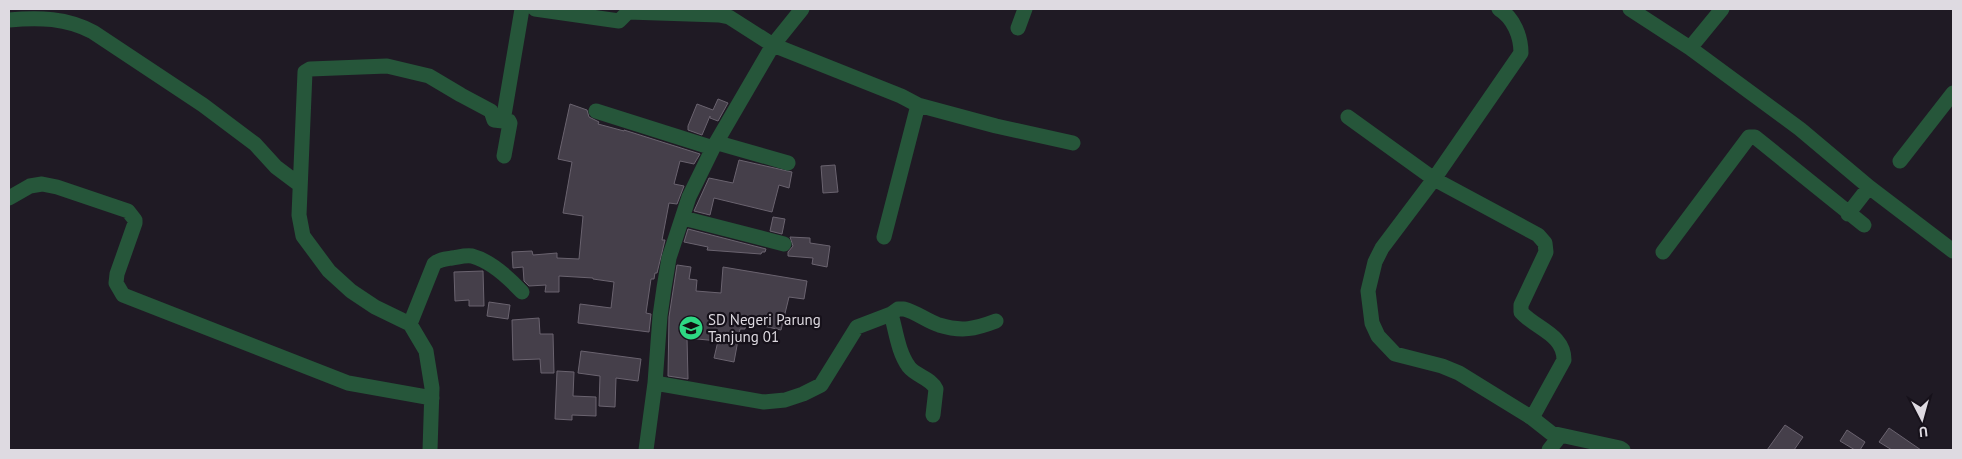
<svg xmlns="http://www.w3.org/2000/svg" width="1962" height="459" font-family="'PT Sans',sans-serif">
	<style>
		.building { fill: #453f4a; stroke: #6a636f }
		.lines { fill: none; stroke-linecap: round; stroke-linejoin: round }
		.minor { stroke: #26563a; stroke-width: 15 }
		.labels { text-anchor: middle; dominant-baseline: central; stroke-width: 4.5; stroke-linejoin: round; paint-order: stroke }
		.poi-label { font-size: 15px; fill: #dedae1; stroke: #16111a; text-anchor: start }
	</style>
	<rect width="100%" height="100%" fill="#1f1a24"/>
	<!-- building -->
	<path class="building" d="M718 99 728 103 718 121 710 118V116L702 135 688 130V126L697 104 713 110Z
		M570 104 587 110 589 117 599 122 598 124 624 131V130L700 154 694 164 680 161 674 184 684 186 677 204 669 203 662 240H665L657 273H655L654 279H651L646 313 651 314 649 332 578 323 580 304 611 308 614 282 593 279V278L559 276V292H545L546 285 529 286 524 281 523 267 513 268 512 252 532 251 533 255 557 253V258L579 259 583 216 563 213 572 162 558 159Z
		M739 160 792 172 789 188 779 185 772 212 714 198 710 215 694 211 709 178 733 183Z
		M835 165 838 192 823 193 821 166Z
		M773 217 785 219 782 234 770 231Z
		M688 229 766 249 765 252H762L761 254 707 250 708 247 684 242Z
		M790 237 810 238V243L830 246 827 267 812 264 813 258 788 256V252L793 246Z
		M677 265 691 267 689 279 697 280 696 291 721 293 723 267 807 281 804 299 789 297 781 330 746 322 745 329H740L734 362 714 358 718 341 687 338 688 379 668 376 669 317Z
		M483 271 484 306H469V300L455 301 454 272Z
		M489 302 510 305 508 319 487 316Z
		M539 318 540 334H553L554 373H541L540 359 513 360 512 320Z
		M581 351 641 359 638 381 616 378 615 407 599 406 600 376 578 373Z
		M557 371 574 372 573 396 596 397V416L572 415V420L555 419Z
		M1785 425 1803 437 1794 450H1767Z
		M1889 428 1921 450H1892L1879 442Z
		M1847 430 1865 442 1860 450H1855L1840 441Z"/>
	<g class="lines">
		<!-- minor -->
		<path class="minor" d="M535 9 619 21 628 12 719 15 729 17 773 45 901 96 918 105 996 126 1073 143
			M1499 9C1514 18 1521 37 1521 53L1434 179 1382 248 1375 262 1368 291 1372 323 1378 336 1395 354 1442 366 1459 373 1532 418 1551 433 1620 448 1623 450
			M1630 9 1690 48 1800 129 1869 187 1953 251
			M9 20C39 17 67 18 93 32L203 105 255 144 276 167 300 185
			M1018 28 1025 9
			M1690 48 1722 9
			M596 111 713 148
			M1348 117 1434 179 1538 235 1545 243 1546 252 1521 305V312C1536 329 1564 334 1564 360L1532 418
			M718 143 788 163
			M504 156 510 123 509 121H503L522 9
			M1900 161 1953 93
			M9 198 30 186 42 184 57 187 128 211 135 220V223L117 274 116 283 123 295 348 383 432 398
			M1848 214 1869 187
			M683 218 784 244
			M884 237 918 105
			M1663 252 1749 137H1755L1864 225
			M410 324 434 264C440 259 445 259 452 258 459 257 465 255 472 256 491 261 509 278 522 292
			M655 383 764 402 785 400 803 394 821 385 857 327 891 314
			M933 415 936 389C931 378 916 376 909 367 898 352 896 331 891 314L898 309H904C916 312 927 321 939 325 962 332 975 329 996 321
			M430 450 432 388 426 351 410 324 375 307 351 291 329 271 303 236 299 215 305 72 310 69 387 66 429 76 461 95 491 111 494 120 503 121
			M646 450 655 383 660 316 664 288 669 258 689 197 713 148 773 45 802 9
			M1549 450 1560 436"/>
	</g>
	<!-- icons -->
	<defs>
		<symbol id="school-disc" viewBox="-11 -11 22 22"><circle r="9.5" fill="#2ed883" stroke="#16111a"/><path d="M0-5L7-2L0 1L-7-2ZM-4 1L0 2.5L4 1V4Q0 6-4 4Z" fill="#111"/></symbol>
	</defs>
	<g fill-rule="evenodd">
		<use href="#school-disc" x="677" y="314" width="28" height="28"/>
	</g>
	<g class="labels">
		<!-- poi labels -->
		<g class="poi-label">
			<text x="708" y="319">SD Negeri Parung<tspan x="708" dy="17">Tanjung 01</tspan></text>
		</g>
	</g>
	<!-- border -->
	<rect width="1962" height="459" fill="none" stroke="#dedae1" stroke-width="20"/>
	<!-- north arrow -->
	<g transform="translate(1922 419) rotate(174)" stroke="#16111a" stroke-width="4" paint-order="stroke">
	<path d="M0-4L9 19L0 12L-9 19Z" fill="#dedae1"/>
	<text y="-8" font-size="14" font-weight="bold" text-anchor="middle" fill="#dedae1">U</text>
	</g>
</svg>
